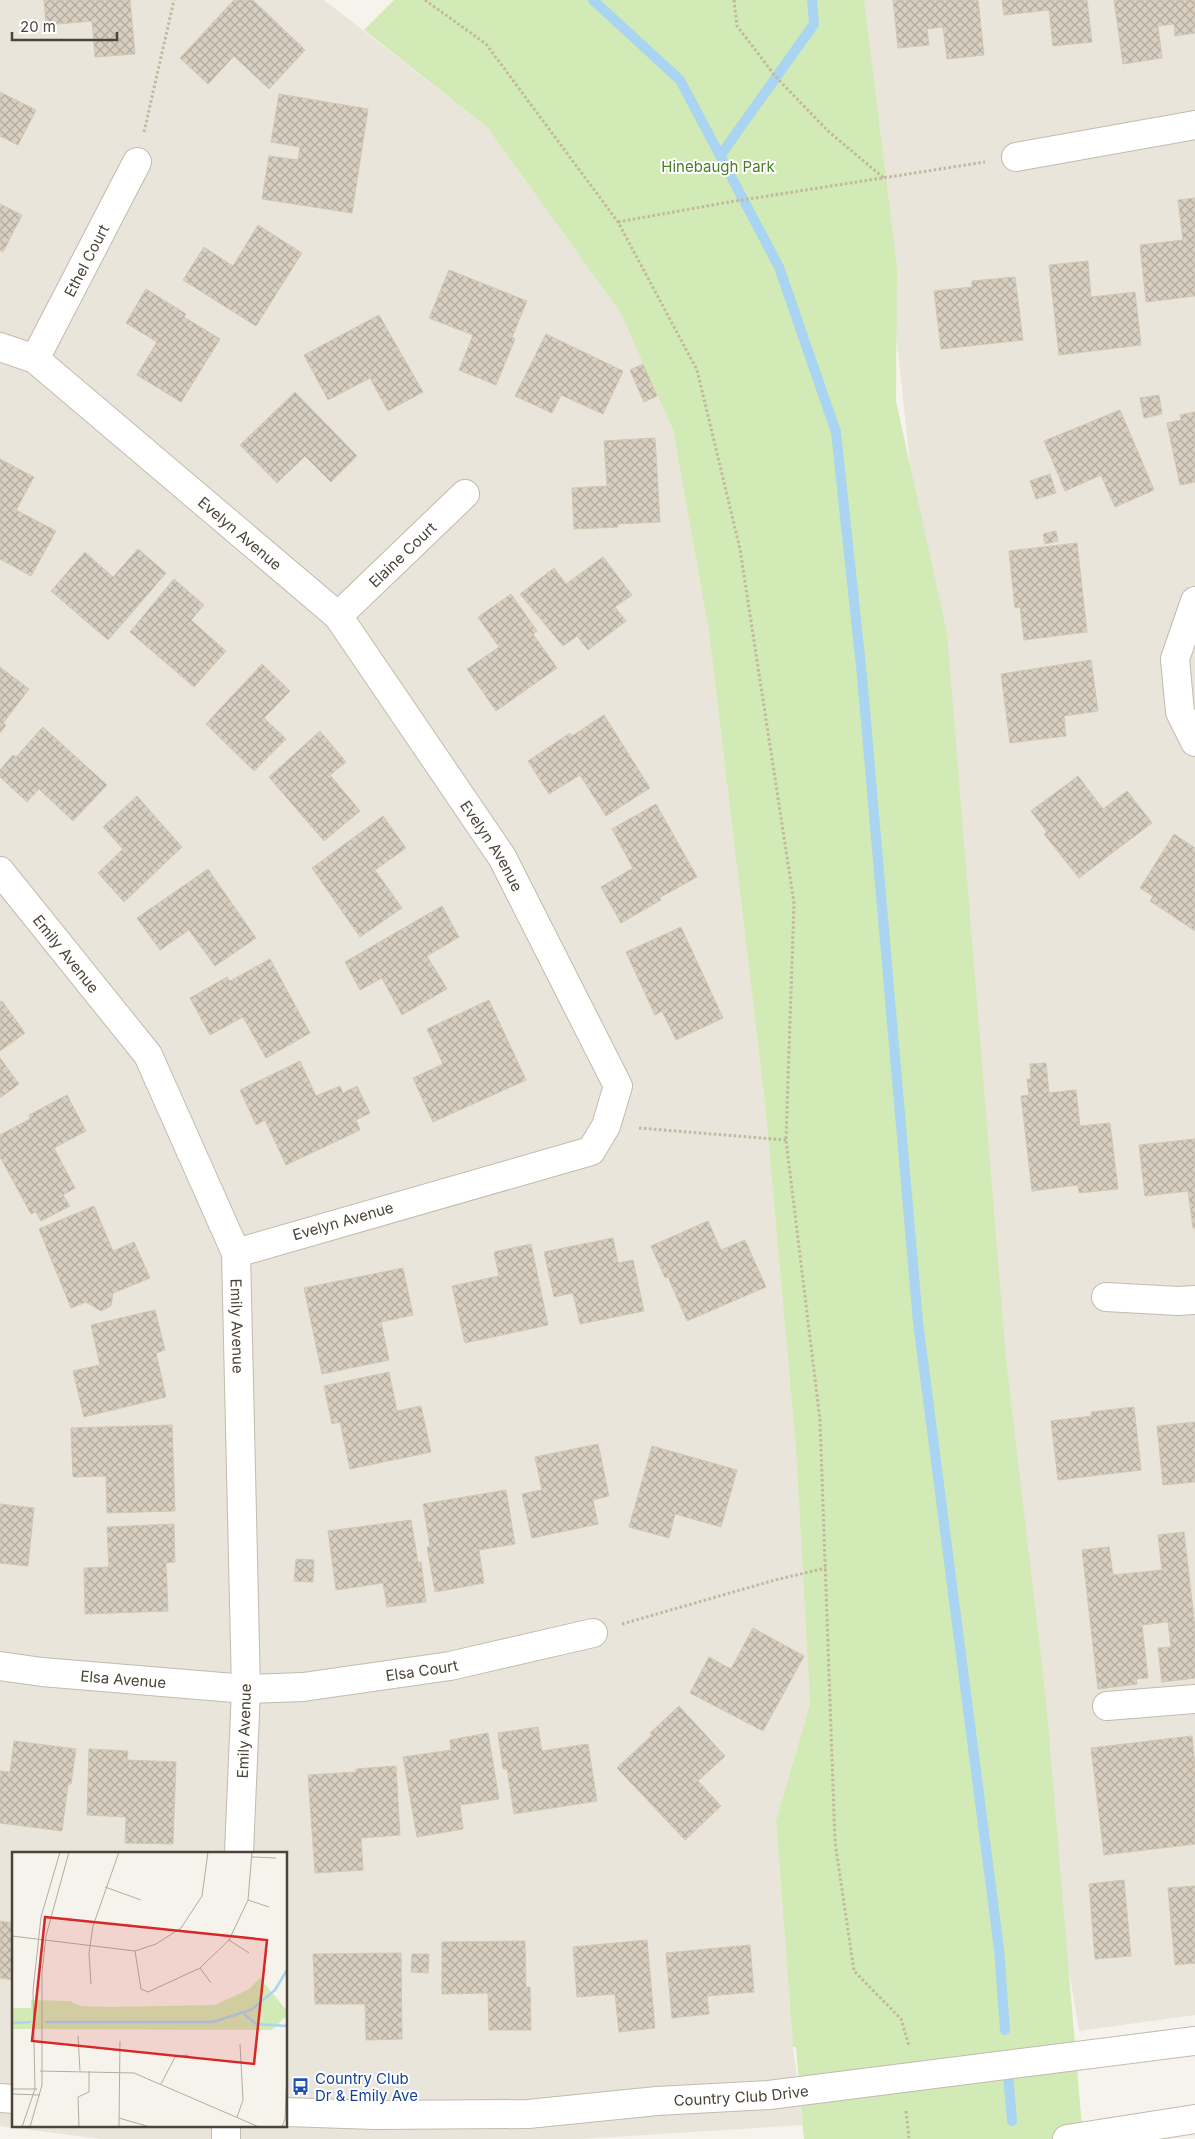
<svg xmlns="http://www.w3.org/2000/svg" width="1195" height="2139" font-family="Inter,sans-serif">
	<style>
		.residential { fill: #eae5da; fill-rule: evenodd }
		.green { fill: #d2eab5 }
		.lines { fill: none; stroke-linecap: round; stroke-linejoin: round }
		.stream { stroke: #a9d4f2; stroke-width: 10 }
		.building { fill: url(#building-cross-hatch); stroke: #d3c7b4 }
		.minor-casing { stroke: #c2bbae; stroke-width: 30 }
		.path { stroke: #c4b79f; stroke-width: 3; stroke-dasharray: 2.5 2.5; stroke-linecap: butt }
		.minor { stroke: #fff; stroke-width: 28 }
		.labels { text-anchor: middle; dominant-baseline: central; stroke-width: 4; stroke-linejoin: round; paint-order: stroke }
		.park-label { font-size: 15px; fill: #4a7f2a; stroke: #fff }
		.street-label { font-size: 15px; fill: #4b4439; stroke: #fff }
		.transit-label { font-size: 15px; fill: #164399; stroke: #fff; text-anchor: start }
		.inset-river { fill: none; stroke: #a9d4f2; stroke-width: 2.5 }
		.inset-road { fill: none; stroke: #b2ada4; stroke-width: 1 }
		.view { fill: #d62828; fill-opacity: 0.15; stroke: #d62828; stroke-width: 2.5 }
		.inset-edge { fill: none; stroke: #4b4439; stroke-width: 2.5 }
	</style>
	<defs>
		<pattern id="building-cross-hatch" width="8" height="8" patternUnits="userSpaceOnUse" patternTransform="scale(1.25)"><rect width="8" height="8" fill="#d8cfc1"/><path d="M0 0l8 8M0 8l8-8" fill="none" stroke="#b1aa9e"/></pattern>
	</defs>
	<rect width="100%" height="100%" fill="#f6f3ec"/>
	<!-- residential -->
	<path class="residential" d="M0 0H324L487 127 620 312 673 430 709 632 765 1104 796 1450 810 1704 776 1821 793 2047 803 2125 581 2139H101L0 2126ZM14 1853H286V2125H14Z
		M861 0H1195V2015L1079 2031 1068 1965Z"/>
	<!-- green -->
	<path class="green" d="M394 0H864L897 267 896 401 947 633 1006 1359 1046 1700 1083 2139H804L796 2047H793L776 1821 810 1704 796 1450 765 1104 709 632 673 430 620 312 487 127 364 30Z"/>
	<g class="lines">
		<!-- stream -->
		<path class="stream" d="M593 0 680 80 779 267 836 432 862 676 918 1322 999 1949 1005 2030
			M720 156 814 24 812 0
			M1008 2075 1012 2121"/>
	</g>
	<!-- building -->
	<path class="building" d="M44 0H130L135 54 95 57 92 21 46 25Z
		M234 0H253L305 50 269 89 234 56 208 84 180 58Z
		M893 0H978L984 55 947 59 943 27 927 29 929 45 898 48Z
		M1002 0H1087L1092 42 1053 46 1049 10 1004 15Z
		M1114 0H1195V33L1175 36 1174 24 1158 26 1162 58 1123 64Z
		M0 92 36 110 18 145 0 136Z
		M279 94 368 109 352 213 262 199 269 156 298 160 300 147 271 142Z
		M1195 198V296L1146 302 1140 245 1183 240 1178 200Z
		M0 204 22 215 3 252 0 250Z
		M258 225 302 253 256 326 183 280 204 247 233 266Z
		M1088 261 1091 297 1135 292 1141 345 1059 355 1049 265Z
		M449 270 527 301 512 337 515 339 496 385 459 370 473 335 429 318Z
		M1015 277 1023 340 941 349 934 291 972 287V281Z
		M146 289 186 314 184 317 220 339 181 402 137 375 157 342 126 323Z
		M379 315 423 392 388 411 370 378 328 400 304 355Z
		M546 334 623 371 603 414 561 395 552 413 515 396Z
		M643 364 657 396 644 402 630 370Z
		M295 392 357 456 331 482 305 456 277 483 240 445Z
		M1159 395 1162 414 1144 418 1140 398Z
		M1120 410 1154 490 1115 507 1101 475 1065 491 1044 441Z
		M1195 412V482L1180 485 1167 423 1181 420 1180 415Z
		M655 438 660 522 617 524 618 527 574 529 572 488 607 486 604 441Z
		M0 459 34 477 16 510 56 531 31 576 0 559Z
		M1050 474 1056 493 1036 499 1030 481Z
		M1056 531 1058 541 1045 544 1043 534Z
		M1077 543 1087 632 1024 640 1020 607 1015 608 1009 551Z
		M138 549 166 573 108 640 51 591 85 552 113 577Z
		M603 557 632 595 615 607 626 621 588 650 577 636 563 646 520 594 554 568 566 584Z
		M174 579 204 605 191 620 226 651 194 687 130 632Z
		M511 594 537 631 533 634 557 668 496 711 467 669 499 647 478 617Z
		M1091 660 1098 711 1064 716 1066 736 1010 743 1001 674Z
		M262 664 290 691 264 718 286 739 254 771 206 724Z
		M0 667 29 689 3 723 6 725 0 733Z
		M604 715 650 788 606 816 580 775 549 794 528 761 570 733 572 736Z
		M43 727 107 785 73 821 39 789 27 802 0 777V770L13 755 16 757Z
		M320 731 346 762 330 775 360 811 324 841 269 777Z
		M1078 776 1103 809 1127 791 1152 823 1079 878 1044 834 1047 832 1031 811Z
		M137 796 182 847 124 902 98 873 123 849 103 827Z
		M656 804 697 877 659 898 661 900 621 923 601 887 633 868 612 829Z
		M383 816 406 848 375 870 402 908 360 937 312 868Z
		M1174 834 1195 848V931L1150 901 1153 896 1140 888Z
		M208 869 256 938 215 966 189 930 160 950 137 918Z
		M442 906 459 937 427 956 447 989 402 1015 382 978 360 990 345 962Z
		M681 927 723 1018 676 1040 662 1011 655 1015 626 952Z
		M270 959 310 1033 266 1058 243 1017 210 1035 190 998 227 977 230 981Z
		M489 1000 526 1080 433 1122 413 1078 443 1064 427 1029Z
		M2 1001 25 1033 0 1051V1002Z
		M0 1058 19 1084 0 1098Z
		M300 1061 316 1096 340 1086 343 1093 357 1086 370 1113 356 1120 360 1130 286 1165 265 1120 256 1125 240 1090Z
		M1046 1063 1049 1093 1076 1090 1080 1126 1110 1123 1118 1189 1079 1193 1078 1185 1032 1191 1021 1096 1029 1095 1027 1079H1031L1030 1064Z
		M67 1095 86 1131 54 1148 75 1188 63 1195 70 1206 41 1221 36 1212 31 1214 0 1157V1135L30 1119 29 1115Z
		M1195 1139V1228H1193L1188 1191 1145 1196 1139 1145Z
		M94 1206 113 1251 134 1242 150 1278 113 1293 111 1306 101 1311 86 1302 71 1308 39 1229Z
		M708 1221 721 1250 745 1240 766 1287 687 1321 668 1277 665 1278 651 1246Z
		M613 1238 618 1263 633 1260 644 1311 580 1324 573 1293 554 1297 544 1252Z
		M531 1244 548 1325 465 1343 452 1286 499 1276 494 1252Z
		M403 1268 413 1315 381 1322 389 1360 322 1374 304 1288Z
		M155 1310 165 1350 156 1353 166 1397 84 1417 73 1371 100 1365 91 1325Z
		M389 1372 397 1411 421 1406 431 1452 350 1469 340 1422 332 1424 324 1386Z
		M1134 1407 1141 1470 1058 1480 1051 1421 1092 1416 1091 1412Z
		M1195 1422V1482L1163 1485 1157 1426Z
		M172 1425 175 1511 107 1513 106 1476 73 1477 71 1428Z
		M598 1444 609 1496 593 1500 598 1524 532 1538 522 1494 542 1490 535 1457Z
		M652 1446 737 1470 721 1527 675 1514 669 1538 629 1527Z
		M506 1490 515 1544 479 1550 484 1583 435 1592 427 1547 430 1546 423 1504Z
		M0 1504 34 1508 28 1566 0 1563Z
		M411 1520 418 1562H421L426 1602 387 1607 383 1583 336 1590 328 1531Z
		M174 1524 175 1562 166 1563 168 1611 85 1614 84 1568 109 1567 107 1527Z
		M1184 1532 1195 1627V1678L1162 1682 1158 1648 1171 1647 1168 1622 1142 1625 1148 1678 1136 1679 1137 1684 1098 1689 1082 1550 1109 1547 1113 1575 1162 1570 1158 1535Z
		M296 1559 314 1560 313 1582 294 1581Z
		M753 1628 804 1656 763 1731 690 1693 709 1657 731 1669Z
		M679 1706 725 1756 698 1781 721 1806 685 1840 617 1768 652 1735 650 1733Z
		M538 1727 542 1751 588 1744 597 1801 514 1814 507 1769H503L498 1733Z
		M488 1733 499 1799 460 1805 463 1829 417 1837 403 1757 451 1750 450 1740Z
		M1192 1736 1195 1767V1844L1104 1855 1091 1748Z
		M14 1741 76 1749 71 1784H68L62 1831 0 1823V1771L10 1772Z
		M89 1749 128 1751 127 1760 176 1762 173 1844 125 1843 126 1817 87 1815Z
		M396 1766 400 1835 361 1838 363 1870 315 1873 308 1775 356 1772V1769Z
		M1124 1880 1131 1956 1095 1959 1089 1884Z
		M1195 1886V1963L1175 1965 1168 1888Z
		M0 1921 14 1923V1980L0 1978Z
		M647 1940 655 2028 619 2032 615 1994 577 1997 573 1947Z
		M525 1941 526 1987H530L531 2030H489L488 1993 442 1994V1942Z
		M750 1945 754 1992 707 1996 709 2014 672 2018 666 1953Z
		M401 1953 402 2039 366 2040 365 2004H315L313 1954Z
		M412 1954H429L428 1973 411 1972Z"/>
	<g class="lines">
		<defs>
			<g id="minor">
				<path d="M1016 157 1195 125"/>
				<path id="s1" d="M0 347 35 359 338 616 502 857 618 1086 606 1126 591 1151 236 1253"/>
				<path id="s2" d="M35 359 137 162"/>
				<path d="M1195 601 1175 659 1180 712 1195 742"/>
				<path id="s3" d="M338 616 465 494"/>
				<path id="s4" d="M0 871 148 1055 236 1253 246 1689 239 1853"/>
				<path d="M1106 1297 1178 1301 1195 1300"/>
				<path id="s5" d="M0 1666 42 1672 246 1689 303 1687 450 1666 593 1633"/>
				<path d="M1107 1706 1195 1699"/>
				<path d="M0 2098 14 2099"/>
				<path id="s6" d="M286 2112 375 2115 528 2114 657 2101 769 2095 1195 2041"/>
				<path d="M226 2139V2125"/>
				<path d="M1067 2139 1195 2119"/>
			</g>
		</defs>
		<!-- minor casing -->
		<use href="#minor" class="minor-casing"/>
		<!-- path -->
		<path class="path" d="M425 0 486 44 618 222 697 370 740 549 794 903 786 1140 820 1420 835 1842 854 1971 901 2019 909 2046
			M734 0 737 26 776 77 828 131 885 179
			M144 132 174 0
			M618 222 729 202 985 162
			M639 1128 786 1140
			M622 1624 775 1580 826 1568
			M906 2111 909 2138"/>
		<!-- minor -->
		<use href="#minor" class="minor"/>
	</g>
	<!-- icons -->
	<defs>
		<symbol id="bus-bare" viewBox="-9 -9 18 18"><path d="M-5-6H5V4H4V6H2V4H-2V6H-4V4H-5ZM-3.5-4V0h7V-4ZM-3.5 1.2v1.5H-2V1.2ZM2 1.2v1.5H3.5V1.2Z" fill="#1a4fb4" stroke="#fff" stroke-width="2.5" paint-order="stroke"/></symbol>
	</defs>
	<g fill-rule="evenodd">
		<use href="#bus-bare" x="288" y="2074" width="25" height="25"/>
	</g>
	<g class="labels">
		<!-- park labels -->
		<g class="park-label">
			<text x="718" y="166">Hinebaugh Park</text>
		</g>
		<!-- street labels -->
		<g class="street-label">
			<text stroke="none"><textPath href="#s2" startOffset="111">Ethel Court</textPath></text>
			<text stroke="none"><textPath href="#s1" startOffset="306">Evelyn Avenue</textPath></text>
			<text stroke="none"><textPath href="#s3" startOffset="89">Elaine Court</textPath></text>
			<text stroke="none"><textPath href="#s1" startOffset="711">Evelyn Avenue</textPath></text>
			<text stroke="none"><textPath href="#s4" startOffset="106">Emily Avenue</textPath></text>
			<text transform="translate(343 1221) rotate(-16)">Evelyn Avenue</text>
			<text stroke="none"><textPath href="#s4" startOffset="526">Emily Avenue</textPath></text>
			<text stroke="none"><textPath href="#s5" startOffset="424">Elsa Court</textPath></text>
			<text stroke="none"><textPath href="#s5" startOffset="124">Elsa Avenue</textPath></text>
			<text transform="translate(244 1731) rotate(-88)">Emily Avenue</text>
			<text stroke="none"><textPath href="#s6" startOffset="456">Country Club Drive</textPath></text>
		</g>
		<!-- transit labels -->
		<g class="transit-label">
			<text x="315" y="2078">Country Club<tspan x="315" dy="17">Dr &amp; Emily Ave</tspan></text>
		</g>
	</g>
	<!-- overview -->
	<g transform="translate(12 1852)">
		<rect width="275" height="275" fill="#f6f3ec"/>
		<path d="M248 126 275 159V163L260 178 0 177V156H19V148L58 149 69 154 96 155 203 153 237 137Z" fill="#d2eab5"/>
		<path class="inset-river" d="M232 162 244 172 275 174M33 170H201L239 158 263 138 275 118M0 171 19 170"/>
		<path class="inset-road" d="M240 5 264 6M93 35 129 48M236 48 257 55M0 84 123 99 144 92 169 76 190 44 196 0M217 88 237 101M123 99 129 137 136 140 188 116 217 88 236 48 240 0M188 116 199 131M79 132 77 101 81 74 107 0M66 184 68 219M28 219 122 221 247 275M149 232 163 205 174 203 181 206M0 237H25M0 242 28 243M225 265 231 248 228 192M107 266 138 275M10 275 23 237 21 139 29 65 48 0M18 275 30 233V120L34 84 57 0M67 275 66 245 77 240V219M107 275 108 189M270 275 273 267 275 219"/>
		<path class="view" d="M33 65 255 88 242 212 20 189Z"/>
		<rect width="275" height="275" class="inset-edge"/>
	</g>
	<!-- scale -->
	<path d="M12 32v8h105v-8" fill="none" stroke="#4b4439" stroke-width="2.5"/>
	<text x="20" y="32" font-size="15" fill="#4b4439" stroke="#ffffff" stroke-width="4" paint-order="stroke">20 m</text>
</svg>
